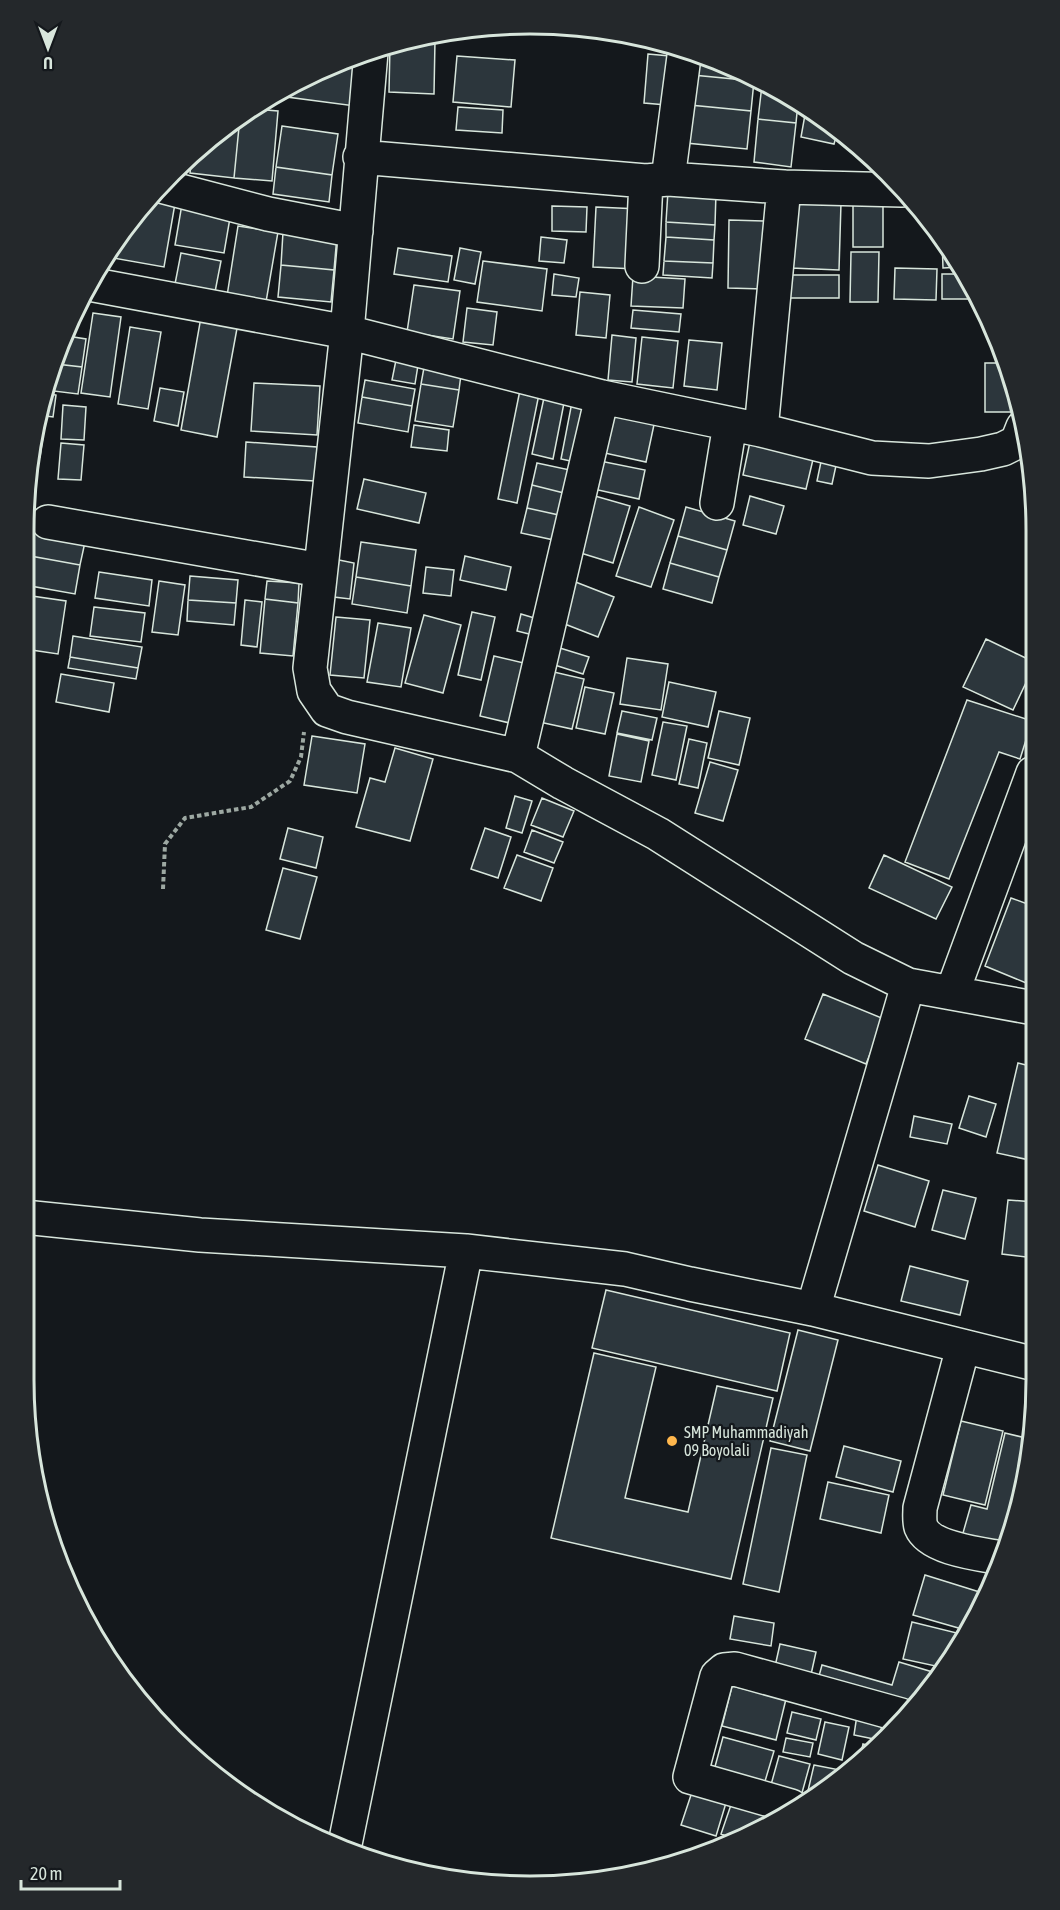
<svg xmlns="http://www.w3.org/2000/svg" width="1060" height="1910" font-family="'Asap Condensed',sans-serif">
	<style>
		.building { fill: #2c363c; stroke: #d8e6dc; stroke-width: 1.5 }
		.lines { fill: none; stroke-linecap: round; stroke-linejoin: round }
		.minor-casing { stroke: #d8e6dc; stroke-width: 36 }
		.path { stroke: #9da8a2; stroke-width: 4; stroke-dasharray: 4.5 3; stroke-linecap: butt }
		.minor { stroke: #14181c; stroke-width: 33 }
		.poi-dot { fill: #ffb74d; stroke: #14181c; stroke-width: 2 }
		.labels { text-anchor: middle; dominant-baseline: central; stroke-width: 4.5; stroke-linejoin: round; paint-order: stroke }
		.poi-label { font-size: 16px; fill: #d8e6dc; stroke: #14181c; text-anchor: start }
		.rim { fill: none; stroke: #d8e6dc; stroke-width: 3 }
	</style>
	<rect width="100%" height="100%" fill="#14181c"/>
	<!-- building -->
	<path class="building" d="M502 25V32H479V28Z
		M413 39 435 40 434 94 389 92 390 45Z
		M695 52 754 79V81L693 75Z
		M648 54 681 57 678 106 644 103Z
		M457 56 515 60 511 107 453 102Z
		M353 58 361 59 355 106 287 97 289 87 307 76Z
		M693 75 754 81 751 111 690 105Z
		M762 85 770 86 783 92 798 103 796 123 758 119Z
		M690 105 751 111 747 149 686 143Z
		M458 107 503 110 502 133 456 130Z
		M253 109 278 111 272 181 234 178 240 117Z
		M806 109 837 133 834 144 801 137Z
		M240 117 234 178 190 173 192 157 222 128Z
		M758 119 796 123 791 167 754 162Z
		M282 126 338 134 332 175 276 167Z
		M276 167 332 175 329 202 273 194Z
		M853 190 883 191V247H853Z
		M668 191 716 193 715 225 666 222Z
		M177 192 164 267 113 258 116 243 150 196Z
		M794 202 841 203 839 270 791 268Z
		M182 204 231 212 224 253 175 245Z
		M552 206 587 207 586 232 552 231Z
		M596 207 639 209 636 269 593 267Z
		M729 220 766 221 765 289 728 288Z
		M666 222 715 225 714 240 666 237Z
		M238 226 278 232 266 302 227 296Z
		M283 232 337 236 334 270 281 265Z
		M541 237 567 240 564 263 539 261Z
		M666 237 714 240 713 263 664 261Z
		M942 239 951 249 960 267 943 268Z
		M398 248 452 256 448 282 394 274Z
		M460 248 481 252 475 284 454 280Z
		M110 252 106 275 95 273Z
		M851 252H879L878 302H850Z
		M181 253 221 261 215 292 175 284Z
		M483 261 547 269 542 311 477 302Z
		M664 261 713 263 712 278 663 275Z
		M281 265 334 270 331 302 278 297Z
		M895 268 937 269 936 300 894 299Z
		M554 274 579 278 576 297 552 295Z
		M942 274H963L972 292V299H942Z
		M786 275H839V298H786Z
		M633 276 685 279 683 308 631 306Z
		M414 285 460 291 453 339 407 332Z
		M580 292 610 295 606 338 576 335Z
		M467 308 497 312 493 345 463 342Z
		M633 310 681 314 679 332 631 328Z
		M93 313 121 317 110 397 81 393Z
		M201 317 238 323 217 437 181 430Z
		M130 327 161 332 148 409 118 404Z
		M612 335 636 338 632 382 608 380Z
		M67 336 86 339 82 367 56 364Z
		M642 337 678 341 673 388 637 384Z
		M689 340 722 343 717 390 684 386Z
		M397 355 419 359 415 384 392 380Z
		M425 362 462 367 459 390 421 384Z
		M985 363H1007L1011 375V412H985Z
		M56 364 82 367 78 394 45 390Z
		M365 380 415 389 412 406 362 397Z
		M254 383 320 386 317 435 251 431Z
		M421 384 459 390 453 427 415 421Z
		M160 388 184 392 178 426 154 421Z
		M520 390 539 394 517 503 498 499Z
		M44 393 56 395 53 417 39 415Z
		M545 393 565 398 553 459 532 454Z
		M362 397 412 406 408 432 358 423Z
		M572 402 592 405 580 463 561 459Z
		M63 405 86 407 84 440 61 439Z
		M609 409 655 420 646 462 600 452Z
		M38 421 45 423 40 457 32 456Z
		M414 425 449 430 447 451 411 447Z
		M751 437 815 451 806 489 743 475Z
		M246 442 317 447 315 481 244 477Z
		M61 443 84 445 81 480 58 479Z
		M822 457 837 461 832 484 817 481Z
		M595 460 645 470 639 499 589 488Z
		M537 463 570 470 564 493 532 485Z
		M364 479 426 493 419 523 357 509Z
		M532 485 564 493 559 515 527 508Z
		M588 494 630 506 613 563 571 550Z
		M750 496 784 506 776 534 743 525Z
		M639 507 674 520 651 587 616 576Z
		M686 507 735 521 727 550 678 536Z
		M527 508 559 515 554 540 521 533Z
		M25 531 85 542 80 565 25 555Z
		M678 536 727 550 719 577 670 563Z
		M361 542 416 550 411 586 356 577Z
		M25 555 80 565 75 594 25 585Z
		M465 556 511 567 506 590 460 580Z
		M339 560 354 563 350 599 334 597Z
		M670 563 719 577 712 603 663 589Z
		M426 567 454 570 451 596 423 593Z
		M99 572 152 580 149 606 95 598Z
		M190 576 238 580 236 603 188 600Z
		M356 577 411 586 407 613 352 604Z
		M159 581 185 585 178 635 152 632Z
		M267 581 299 583 298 603 265 599Z
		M573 581 614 597 598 637 557 621Z
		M25 595 66 601 58 654 25 649Z
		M265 599 298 603 293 656 260 653Z
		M188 600 236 603 234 625 187 621Z
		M245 600 262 602 257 647 241 645Z
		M94 607 145 613 141 642 90 636Z
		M472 612 495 617 481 680 458 675Z
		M521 614 541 620 537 636 517 631Z
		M424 615 461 625 443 693 405 683Z
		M336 617 370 620 364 678 330 675Z
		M378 623 411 628 401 687 367 682Z
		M73 636 142 647 138 668 70 657Z
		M986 639 1032 661V670L1013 710 963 687Z
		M547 644 589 657 583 674 542 661Z
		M494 656 532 665 518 725 480 716Z
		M70 657 138 668 136 679 68 668Z
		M627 658 668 664 661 710 620 704Z
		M541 669 584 679 572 729 530 720Z
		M61 674 114 683 109 712 56 702Z
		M669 682 716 692 708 727 662 717Z
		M585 687 614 693 605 734 576 728Z
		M967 700 1032 721 1020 759 999 752 949 879 905 862Z
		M622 711 657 718 652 740 617 733Z
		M719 711 750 718 739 765 708 758Z
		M663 722 687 726 676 780 652 775Z
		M617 734 649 741 641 782 609 776Z
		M312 736 365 744 357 793 304 785Z
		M689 739 707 743 698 788 679 784Z
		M395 748 433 759 410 841 356 827 370 778 385 782Z
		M710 762 738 770 723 821 695 813Z
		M515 796 532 801 522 833 506 828Z
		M542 798 574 811 563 837 531 825Z
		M288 828 323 837 316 868 280 859Z
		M485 828 511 837 498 878 471 869Z
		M532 830 563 842 554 863 524 852Z
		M517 855 553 868 541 901 504 888Z
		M884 855 952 887 936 919 869 888Z
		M283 868 317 877 300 939 266 930Z
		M1011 898 1033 906V980L1031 985 985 966Z
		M823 994 884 1019 866 1064 805 1039Z
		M1018 1063 1034 1067V1161L997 1153Z
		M969 1096 996 1104 986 1137 959 1128Z
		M914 1116 952 1124 947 1144 910 1137Z
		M878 1165 929 1181 915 1227 864 1211Z
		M943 1190 976 1198 965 1239 932 1230Z
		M1008 1200 1034 1202V1258L1002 1254Z
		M910 1266 968 1281 960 1315 901 1301Z
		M606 1290 790 1333 777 1391 592 1348Z
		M798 1330 838 1340 810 1451 770 1441Z
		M594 1353 656 1367 625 1498 688 1512 717 1386 773 1398 731 1579 551 1538Z
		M961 1421 1003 1431 985 1505 943 1495Z
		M1005 1433 1030 1439 1009 1542 1005 1551 961 1540 971 1505 987 1509Z
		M844 1446 901 1461 893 1492 836 1477Z
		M771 1448 807 1455 779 1592 743 1584Z
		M828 1482 889 1495 881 1533 820 1519Z
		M925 1575 986 1594 969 1631 913 1615Z
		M734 1616 774 1623 771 1646 730 1639Z
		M912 1622 965 1635V1637L940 1667 903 1659Z
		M780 1644 816 1652 810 1679 774 1671Z
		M899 1662 936 1673 903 1713 816 1687 822 1665 892 1685Z
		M732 1686 786 1699 776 1740 722 1726Z
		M792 1712 821 1719 816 1740 787 1733Z
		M857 1715 883 1720 879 1740 854 1735Z
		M825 1722 849 1727 842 1760 818 1754Z
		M723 1737 774 1751 763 1788 713 1774Z
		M786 1738 813 1743 810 1757 783 1752Z
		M863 1744 875 1747 859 1763Z
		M779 1756 810 1764 800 1800 769 1792Z
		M814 1765 840 1770 839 1776 807 1795Z
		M695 1783 729 1793 716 1836 681 1825Z
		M733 1799 766 1810 761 1824 736 1840 721 1834Z"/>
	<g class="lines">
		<defs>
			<path id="minor" d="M371 52 347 332 310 668 314 691 327 710 347 717 518 756 563 783 658 834 853 958 908 985 1034 1008
				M360 157 646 181 668 179 784 187 902 190
				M668 179 685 49
				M161 186 268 214 356 231
				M642 266 646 181
				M89 284 347 332 602 397 761 430 872 458 929 461 981 454 1003 449 1017 442 1023 427
				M761 430 784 187
				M717 503 730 424
				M48 522 320 570
				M518 756 602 397
				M952 993 1033 773
				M24 1217 200 1235 466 1251 625 1269 690 1284 813 1309 1035 1364
				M813 1309 908 985
				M963 1347 920 1508C920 1514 919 1521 921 1527 930 1549 981 1554 1002 1558
				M791 1806 690 1777 717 1676 724 1670 735 1669 901 1715
				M345 1844 466 1251"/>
		</defs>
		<!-- minor casing -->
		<use href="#minor" class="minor-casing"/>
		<!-- path -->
		<path class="path" d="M163 889 165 844 185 818 251 807 290 781 301 757 304 732"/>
		<!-- minor -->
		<use href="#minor" class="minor"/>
	</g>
	<!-- markers -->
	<circle class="poi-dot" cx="672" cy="1441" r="6"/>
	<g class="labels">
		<!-- poi labels -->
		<g class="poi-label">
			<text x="684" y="1432">SMP Muhammadiyah<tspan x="684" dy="18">09 Boyolali</tspan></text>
		</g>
	</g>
	<!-- crop -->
	<path d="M0 0H1060V1910H0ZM530 34H530A496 496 0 0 1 1026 530V1380A496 496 0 0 1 530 1876H530A496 496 0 0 1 34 1380V530A496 496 0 0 1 530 34Z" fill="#24282b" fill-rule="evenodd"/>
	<path class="rim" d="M530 34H530A496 496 0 0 1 1026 530V1380A496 496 0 0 1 530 1876H530A496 496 0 0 1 34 1380V530A496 496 0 0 1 530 34Z"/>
	<!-- north arrow -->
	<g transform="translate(48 48) rotate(180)" stroke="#14181c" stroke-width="4.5" paint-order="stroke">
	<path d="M0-4.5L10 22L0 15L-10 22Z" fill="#d8e6dc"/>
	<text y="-9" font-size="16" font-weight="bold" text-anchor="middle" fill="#d8e6dc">U</text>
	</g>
	<!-- scale -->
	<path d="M21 1880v9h99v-9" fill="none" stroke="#d8e6dc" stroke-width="3"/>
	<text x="30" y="1880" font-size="18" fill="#d8e6dc" stroke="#14181c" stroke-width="4.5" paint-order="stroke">20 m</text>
</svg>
